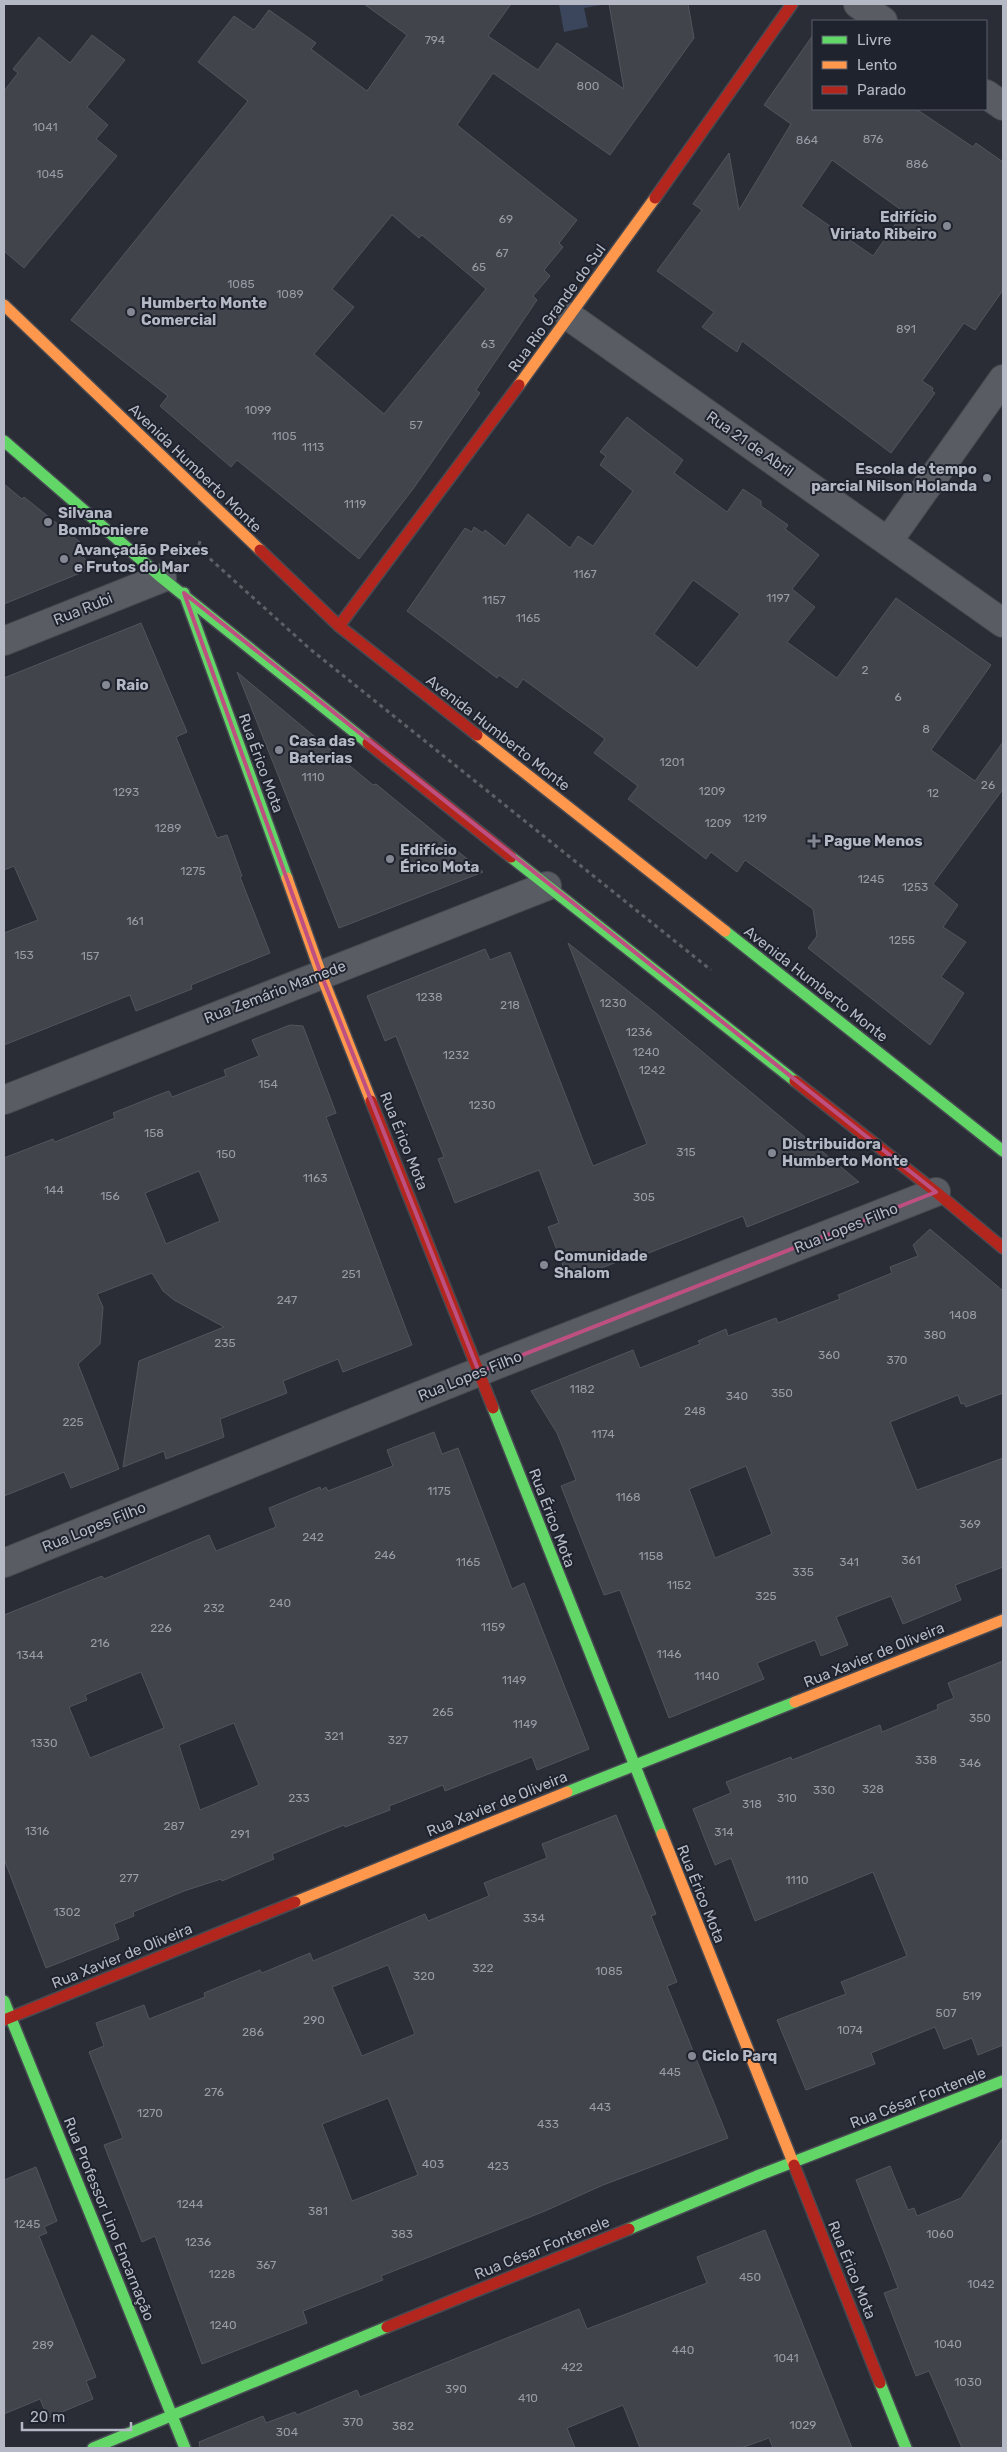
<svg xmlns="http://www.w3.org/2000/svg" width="1007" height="2452" font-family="Rubik,sans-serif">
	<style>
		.water { fill: #3b465c }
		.building { fill: #41444a; stroke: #51555d; fill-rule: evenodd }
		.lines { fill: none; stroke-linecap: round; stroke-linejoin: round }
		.street-casing { stroke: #474a4f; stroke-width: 30 }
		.fast-casing { stroke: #474a52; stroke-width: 14 }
		.slow-casing { stroke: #474a52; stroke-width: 14 }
		.jam-casing { stroke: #474a52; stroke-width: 14 }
		.path { stroke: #5d6066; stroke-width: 3; stroke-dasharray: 4 4; stroke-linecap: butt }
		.street { stroke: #595c63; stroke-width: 28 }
		.fast { stroke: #63d668; stroke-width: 11 }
		.slow { stroke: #ff974d; stroke-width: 11 }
		.jam { stroke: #b3261e; stroke-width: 11 }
		.marked { fill: none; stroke: #bd5080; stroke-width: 4; stroke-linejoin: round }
		.poi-dot { fill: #848893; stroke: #1e232e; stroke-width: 2 }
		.labels { text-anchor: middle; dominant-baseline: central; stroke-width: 4; stroke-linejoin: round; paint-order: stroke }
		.number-label { font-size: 12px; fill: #979ca6 }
		.poi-label { font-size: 15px; font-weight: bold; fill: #b4b9c5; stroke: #1e232e; text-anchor: start }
		.street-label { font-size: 15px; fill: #b4b9c5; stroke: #1e232e }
	</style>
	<rect width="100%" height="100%" fill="#2a2d35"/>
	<!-- water -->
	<path class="water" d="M559 4H601V5L584 8 588 27 564 32Z"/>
	<!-- building -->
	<path class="building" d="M364 4H511L488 36 538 70 557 43 624 89 609 4H688L694 38 610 155 493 73 457 125 577 220 559 243 563 247 544 270 550 276 533 296 537 300 476 390 480 393 413 489 359 559 237 460 231 467 160 406 168 396 71 320 248 101 198 62 234 16 254 30 269 10 316 43 311 49 367 91 407 35ZM392 215 419 238 422 235 486 289 384 414 314 354 354 307 332 289Z
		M92 35 125 60 87 107 108 125 96 139 117 156 24 268 4 251V91L18 73 13 69 39 37 70 63Z
		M813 35V109H916L973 147 976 143 1003 162V290L975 330 964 323 922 381 933 388 932 391 935 393 891 453 742 341 737 352 702 327 714 312 657 271 702 210 693 204 729 153 739 210 791 124 764 105ZM832 160 904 212 873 256 801 206Z
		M627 417 683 460 674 473 727 512 743 489 761 501V506L788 525 785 529 819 555 792 589 815 607 787 642 837 678 896 598 991 665 931 750 975 781 1003 742V789L933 884 958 905 943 927 966 942 941 977 964 993 930 1045 808 948 817 936 813 909 745 860 737 872 711 852 706 859 628 799 638 786 594 753 605 739 523 679 517 688 499 675 497 678 407 611 465 528 472 532 474 527 483 533 485 530 505 546 528 514 570 548 578 536 593 546 633 491 600 465 606 456 600 452ZM693 580 740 614 697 668 654 634Z
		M4 484 22 499 24 497 80 542 74 550 95 567 4 604Z
		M141 623 187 732 176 737 217 838 227 835 242 876 240 877 270 953 191 985 192 989 136 1011 130 995 4 1045V933L38 920 14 866 4 870V678Z
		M237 672 373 785 376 784 483 872 339 928Z
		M568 943 657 1014 859 1182 747 1227 743 1216 641 1256 640 1253 586 1274 584 1269 567 1276 548 1227 559 1223 539 1170 455 1203 438 1159 444 1157 396 1036 385 1041 367 996 485 949 490 960 510 952 593 1166 647 1144Z
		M290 1025 303 1026 336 1113 326 1117 412 1345 343 1372 338 1359 283 1381 287 1393 220 1419 224 1437 166 1459 164 1451 123 1467 139 1361 224 1327 174 1300 163 1291 152 1273 97 1294 103 1307 100 1344 78 1364 119 1469 71 1488 64 1472 4 1496V1158L53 1139 55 1142 115 1118 113 1113 153 1097 169 1091 172 1097 226 1076 224 1070 259 1056 252 1040ZM199 1171 220 1221 166 1244 145 1193Z
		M930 1229 1003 1291V1393L966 1407 964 1403 961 1404 958 1395 890 1422 917 1490 1003 1458V1567L955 1585 961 1600 903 1624 891 1596 836 1617 848 1645 821 1656 815 1640 757 1663 764 1679 669 1718 620 1590 604 1595 561 1486 576 1480 557 1433 531 1391 633 1350 640 1368 700 1344 698 1341 726 1329 728 1336 776 1318 778 1323 840 1299 838 1295 892 1273 890 1267 918 1256 913 1245ZM746 1466 772 1534 715 1558 689 1489Z
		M434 1432 442 1454 458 1448 512 1589 524 1583 589 1749 537 1770 532 1757 445 1791 443 1785 389 1806 390 1810 345 1827 344 1825 272 1854 274 1859 222 1881 221 1879 184 1891 133 1912 134 1916 114 1924 119 1939 46 1968 4 1859V1615L102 1576 104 1579 209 1535 216 1551 276 1527 269 1508 320 1487 321 1490 326 1487 328 1491 393 1466 387 1450ZM141 1672 164 1728 90 1758 69 1707 87 1700 85 1695ZM234 1723 259 1785 200 1810 179 1745Z
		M1003 1661V2045L978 2055 972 2038 944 2049 935 2027 871 2053 875 2064 806 2090 777 2020 846 1994 841 1982 907 1956 873 1872 755 1921 731 1858 715 1865 693 1809 731 1793 726 1782 791 1757 792 1760 880 1725 882 1732 938 1709 937 1705 954 1698 948 1683Z
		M616 1815 656 1914 651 1916 677 1982 667 1986 728 2138 603 2185 545 2211 381 2276 383 2280 303 2311 307 2323 202 2364 155 2236 142 2242 104 2145 123 2138 89 2052 104 2046 96 2023 144 2005 149 2019 205 1997 204 1993 260 1970 262 1973 310 1953 313 1961 425 1914 428 1921 489 1896 484 1883 547 1858 542 1844ZM388 1965 415 2034 362 2056 332 1987ZM388 2098 418 2175 352 2201 322 2124Z
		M1003 2138V2448H962L929 2371 916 2376 884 2293 898 2288 856 2180 890 2166 908 2210 914 2208 917 2216 961 2198Z
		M36 2167 57 2221 44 2227 47 2233 39 2236 96 2377 86 2381 93 2399 48 2418 40 2399 4 2414V2180Z
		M765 2230 852 2448H773L769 2438 741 2448H640L623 2405 567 2428 575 2448H200L199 2442 263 2416 266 2423 295 2412 297 2415 357 2390 360 2397 579 2309 587 2329 707 2283 697 2257Z"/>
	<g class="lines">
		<defs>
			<path id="street" d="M858 4 883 21
				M986 94 1003 106
				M570 317 1003 623
				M889 540 1003 379
				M4 641 162 578
				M4 1100 547 886
				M4 1563 506 1361 936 1192"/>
			<path id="fast" d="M4 441 162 578 368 743
				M184 593 287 878
				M511 857 795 1081
				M725 931 1003 1151
				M493 1408 662 1834
				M567 1792 795 1702
				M4 2001 185 2448
				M629 2229 757 2176 1003 2081
				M880 2383 906 2448
				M93 2448 387 2327"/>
			<path id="slow" d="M4 305 260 550
				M519 385 655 198
				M477 735 725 931
				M287 878 321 974 371 1101
				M795 1702 1003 1620
				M662 1834 794 2165
				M295 1902 567 1792"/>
			<path id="jam" d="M655 198 792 4
				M260 550 339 626 477 735
				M339 626 519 385
				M368 743 511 857
				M795 1081 936 1192 1003 1248
				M371 1101 493 1408
				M4 2020 295 1902
				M794 2165 880 2383
				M387 2327 629 2229"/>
		</defs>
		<!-- street casing -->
		<use href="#street" class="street-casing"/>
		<!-- fast casing -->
		<use href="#fast" class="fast-casing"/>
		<!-- slow casing -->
		<use href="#slow" class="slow-casing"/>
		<!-- jam casing -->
		<use href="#jam" class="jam-casing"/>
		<!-- path -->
		<path class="path" d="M198 548 310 649 711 970
			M188 556 198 548 201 538"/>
		<!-- street -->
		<use href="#street" class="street"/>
		<!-- fast -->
		<use href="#fast" class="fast"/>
		<!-- slow -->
		<use href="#slow" class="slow"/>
		<!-- jam -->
		<use href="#jam" class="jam"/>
	</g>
	<!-- marked area -->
	<path class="marked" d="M184 593 936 1192 479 1372 321 974Z"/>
	<!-- markers -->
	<g class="poi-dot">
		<circle cx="947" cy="226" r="5"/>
		<circle cx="131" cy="312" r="5"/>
		<circle cx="987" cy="478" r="5"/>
		<circle cx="48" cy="522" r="5"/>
		<circle cx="64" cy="559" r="5"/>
		<circle cx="106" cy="685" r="5"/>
		<circle cx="279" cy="750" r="5"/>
		<path d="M811.5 833.5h5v5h5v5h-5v5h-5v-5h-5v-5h5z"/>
		<circle cx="390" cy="859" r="5"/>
		<circle cx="772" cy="1153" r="5"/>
		<circle cx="544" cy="1265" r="5"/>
		<circle cx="692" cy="2056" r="5"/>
	</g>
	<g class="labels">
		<!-- number labels -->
		<g class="number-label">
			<text x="435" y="40">794</text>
			<text x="588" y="86">800</text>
			<text x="45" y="127">1041</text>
			<text x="873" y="139">876</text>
			<text x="807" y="140">864</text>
			<text x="917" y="164">886</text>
			<text x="50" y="174">1045</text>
			<text x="506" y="219">69</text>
			<text x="502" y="253">67</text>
			<text x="479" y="267">65</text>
			<text x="241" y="284">1085</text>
			<text x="290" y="294">1089</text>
			<text x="906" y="329">891</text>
			<text x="488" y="344">63</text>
			<text x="258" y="410">1099</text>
			<text x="416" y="425">57</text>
			<text x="284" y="436">1105</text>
			<text x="313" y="447">1113</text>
			<text x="355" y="504">1119</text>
			<text x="585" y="574">1167</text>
			<text x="778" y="598">1197</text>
			<text x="494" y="600">1157</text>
			<text x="528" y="618">1165</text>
			<text x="865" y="670">2</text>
			<text x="898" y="697">6</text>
			<text x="926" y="729">8</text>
			<text x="672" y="762">1201</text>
			<text x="313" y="777">1110</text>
			<text x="988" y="785">26</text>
			<text x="712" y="791">1209</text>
			<text x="126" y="792">1293</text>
			<text x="933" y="793">12</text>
			<text x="755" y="818">1219</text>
			<text x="718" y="823">1209</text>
			<text x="168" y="828">1289</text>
			<text x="193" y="871">1275</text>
			<text x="871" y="879">1245</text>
			<text x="915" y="887">1253</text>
			<text x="135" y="921">161</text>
			<text x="902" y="940">1255</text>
			<text x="24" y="955">153</text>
			<text x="90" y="956">157</text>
			<text x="429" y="997">1238</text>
			<text x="613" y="1003">1230</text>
			<text x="510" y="1005">218</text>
			<text x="639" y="1032">1236</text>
			<text x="646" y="1052">1240</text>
			<text x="456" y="1055">1232</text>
			<text x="652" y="1070">1242</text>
			<text x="268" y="1084">154</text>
			<text x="482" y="1105">1230</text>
			<text x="154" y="1133">158</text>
			<text x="686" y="1152">315</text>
			<text x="226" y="1154">150</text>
			<text x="315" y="1178">1163</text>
			<text x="54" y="1190">144</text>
			<text x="110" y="1196">156</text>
			<text x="644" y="1197">305</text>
			<text x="351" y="1274">251</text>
			<text x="287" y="1300">247</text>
			<text x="963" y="1315">1408</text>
			<text x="935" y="1335">380</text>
			<text x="225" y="1343">235</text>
			<text x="829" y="1355">360</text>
			<text x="897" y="1360">370</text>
			<text x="582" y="1389">1182</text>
			<text x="782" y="1393">350</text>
			<text x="737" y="1396">340</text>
			<text x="695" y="1411">248</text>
			<text x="73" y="1422">225</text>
			<text x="603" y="1434">1174</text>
			<text x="439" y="1491">1175</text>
			<text x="628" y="1497">1168</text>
			<text x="970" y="1524">369</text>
			<text x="313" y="1537">242</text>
			<text x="385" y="1555">246</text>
			<text x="651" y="1556">1158</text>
			<text x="911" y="1560">361</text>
			<text x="468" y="1562">1165</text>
			<text x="849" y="1562">341</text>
			<text x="803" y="1572">335</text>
			<text x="679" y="1585">1152</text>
			<text x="766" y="1596">325</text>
			<text x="280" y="1603">240</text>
			<text x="214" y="1608">232</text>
			<text x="493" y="1627">1159</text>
			<text x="161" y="1628">226</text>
			<text x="100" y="1643">216</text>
			<text x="669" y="1654">1146</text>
			<text x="30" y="1655">1344</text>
			<text x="707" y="1676">1140</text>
			<text x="514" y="1680">1149</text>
			<text x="443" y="1712">265</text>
			<text x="980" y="1718">350</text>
			<text x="525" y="1724">1149</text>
			<text x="334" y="1736">321</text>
			<text x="398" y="1740">327</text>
			<text x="44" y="1743">1330</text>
			<text x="926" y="1760">338</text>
			<text x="970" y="1763">346</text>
			<text x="873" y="1789">328</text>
			<text x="824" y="1790">330</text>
			<text x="299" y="1798">233</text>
			<text x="787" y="1798">310</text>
			<text x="752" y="1804">318</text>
			<text x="174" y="1826">287</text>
			<text x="37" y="1831">1316</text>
			<text x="724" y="1832">314</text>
			<text x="240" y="1834">291</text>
			<text x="129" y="1878">277</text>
			<text x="797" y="1880">1110</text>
			<text x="67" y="1912">1302</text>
			<text x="534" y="1918">334</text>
			<text x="483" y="1968">322</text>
			<text x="609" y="1971">1085</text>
			<text x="424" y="1976">320</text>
			<text x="972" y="1996">519</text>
			<text x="946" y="2013">507</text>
			<text x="314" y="2020">290</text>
			<text x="850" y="2030">1074</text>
			<text x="253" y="2032">286</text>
			<text x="670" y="2072">445</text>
			<text x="214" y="2092">276</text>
			<text x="600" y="2107">443</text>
			<text x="150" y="2113">1270</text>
			<text x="548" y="2124">433</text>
			<text x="433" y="2164">403</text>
			<text x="498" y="2166">423</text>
			<text x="190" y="2204">1244</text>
			<text x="318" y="2211">381</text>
			<text x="27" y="2224">1245</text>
			<text x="402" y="2234">383</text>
			<text x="940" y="2234">1060</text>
			<text x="198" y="2242">1236</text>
			<text x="266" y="2265">367</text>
			<text x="222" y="2274">1228</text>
			<text x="750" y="2277">450</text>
			<text x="981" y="2284">1042</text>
			<text x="223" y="2325">1240</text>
			<text x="948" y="2344">1040</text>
			<text x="43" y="2345">289</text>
			<text x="683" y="2350">440</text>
			<text x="786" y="2358">1041</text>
			<text x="572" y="2367">422</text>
			<text x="968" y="2382">1030</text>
			<text x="456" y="2389">390</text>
			<text x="528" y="2398">410</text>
			<text x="353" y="2422">370</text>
			<text x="803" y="2425">1029</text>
			<text x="403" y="2426">382</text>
			<text x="287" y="2432">304</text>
		</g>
		<!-- poi labels -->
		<g class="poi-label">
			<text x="937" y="217" text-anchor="end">Edifício<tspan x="937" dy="17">Viriato Ribeiro</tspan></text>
			<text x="141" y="303">Humberto Monte<tspan x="141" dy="17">Comercial</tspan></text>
			<text x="977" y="469" text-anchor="end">Escola de tempo<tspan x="977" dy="17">parcial Nilson Holanda</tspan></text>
			<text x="58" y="513">Silvana<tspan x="58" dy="17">Bomboniere</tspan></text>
			<text x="74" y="550">Avançadão Peixes<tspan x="74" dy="17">e Frutos do Mar</tspan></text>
			<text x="116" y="685">Raio</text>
			<text x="289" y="741">Casa das<tspan x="289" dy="17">Baterias</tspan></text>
			<text x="824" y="841">Pague Menos</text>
			<text x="400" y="850">Edifício<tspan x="400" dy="17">Érico Mota</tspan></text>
			<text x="782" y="1144">Distribuidora<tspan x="782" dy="17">Humberto Monte</tspan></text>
			<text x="554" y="1256">Comunidade<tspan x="554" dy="17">Shalom</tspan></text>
			<text x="702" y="2056">Ciclo Parq</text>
		</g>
		<!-- street labels -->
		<g class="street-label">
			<text transform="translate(557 308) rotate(-54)">Rua Rio Grande do Sul</text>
			<text transform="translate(750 444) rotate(35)">Rua 21 de Abril</text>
			<text transform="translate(195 468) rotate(44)">Avenida Humberto Monte</text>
			<text transform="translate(83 609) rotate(-22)">Rua Rubi</text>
			<text transform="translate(498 733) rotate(38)">Avenida Humberto Monte</text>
			<text transform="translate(261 763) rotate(70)">Rua Érico Mota</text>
			<text transform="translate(816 984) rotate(38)">Avenida Humberto Monte</text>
			<text transform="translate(275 992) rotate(-21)">Rua Zemário Mamede</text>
			<text transform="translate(404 1141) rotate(68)">Rua Érico Mota</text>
			<text transform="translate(846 1228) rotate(-22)">Rua Lopes Filho</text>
			<text transform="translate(470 1376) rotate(-22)">Rua Lopes Filho</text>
			<text transform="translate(552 1518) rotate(69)">Rua Érico Mota</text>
			<text transform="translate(94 1527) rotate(-22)">Rua Lopes Filho</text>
			<text transform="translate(874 1655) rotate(-22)">Rua Xavier de Oliveira</text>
			<text transform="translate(497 1804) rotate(-22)">Rua Xavier de Oliveira</text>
			<text transform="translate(701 1894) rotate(68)">Rua Érico Mota</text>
			<text transform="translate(122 1956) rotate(-22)">Rua Xavier de Oliveira</text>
			<text transform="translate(918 2098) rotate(-21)">Rua César Fontenele</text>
			<text transform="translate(109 2219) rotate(68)">Rua Professor Lino Encarnação</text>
			<text transform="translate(542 2248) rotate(-22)">Rua César Fontenele</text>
			<text transform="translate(852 2270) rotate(68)">Rua Érico Mota</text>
		</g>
	</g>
	<!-- border -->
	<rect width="1007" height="2452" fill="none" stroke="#b4b9c5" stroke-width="10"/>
	<!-- legend -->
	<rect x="812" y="20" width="175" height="90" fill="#1e232e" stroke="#5a5f6a"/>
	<rect x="822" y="36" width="25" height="8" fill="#63d668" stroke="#5a5f6a"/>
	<text x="857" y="45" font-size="15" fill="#b4b9c5">Livre</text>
	<rect x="822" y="61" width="25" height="8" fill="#ff974d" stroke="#5a5f6a"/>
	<text x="857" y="70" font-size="15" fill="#b4b9c5">Lento</text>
	<rect x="822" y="86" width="25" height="8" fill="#b3261e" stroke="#5a5f6a"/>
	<text x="857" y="95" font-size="15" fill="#b4b9c5">Parado</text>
	<!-- scale -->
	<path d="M22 2422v8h109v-8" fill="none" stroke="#b4b9c5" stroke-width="2.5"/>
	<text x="30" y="2422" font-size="15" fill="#b4b9c5" stroke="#1e232e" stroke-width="4" paint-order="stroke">20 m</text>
</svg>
